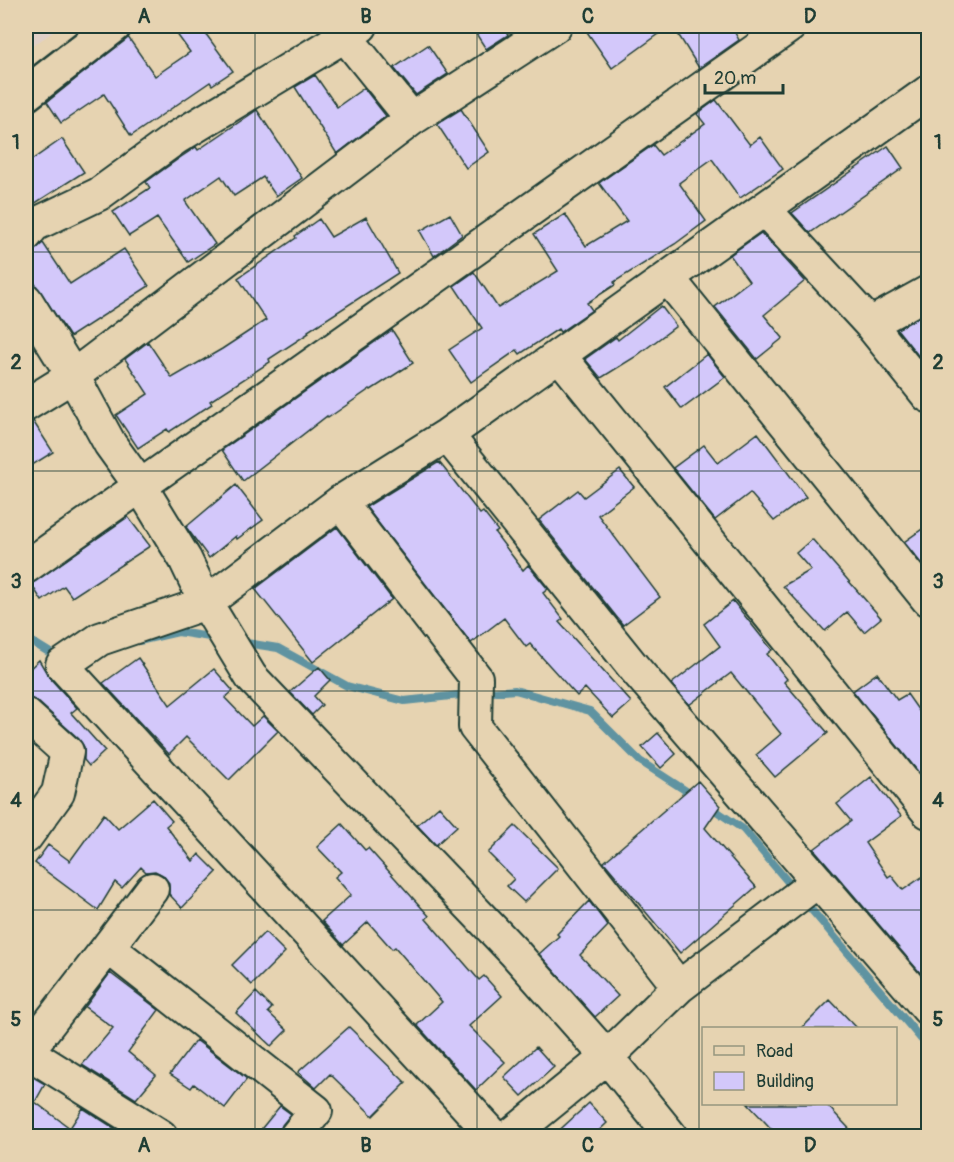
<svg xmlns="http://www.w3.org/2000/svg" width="954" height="1162" font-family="Pangolin,sans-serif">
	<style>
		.built { fill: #e0d0c7 }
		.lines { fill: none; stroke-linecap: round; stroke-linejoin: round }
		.stream { stroke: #5e93a1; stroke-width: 8 }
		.building { fill: #d3c8fa; stroke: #1f3d34; stroke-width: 1.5 }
		.minor-casing { stroke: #1f3d34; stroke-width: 36 }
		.tertiary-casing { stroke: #1f3d34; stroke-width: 38 }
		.minor { stroke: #e6d3b1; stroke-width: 32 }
		.tertiary { stroke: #e6d3b1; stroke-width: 33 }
		.grid { fill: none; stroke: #1f3d34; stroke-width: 1.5; stroke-opacity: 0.55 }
		.neatline { fill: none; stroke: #1f3d34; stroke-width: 2 }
		.grid-label { font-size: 20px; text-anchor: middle; font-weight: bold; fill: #1f3d34 }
	</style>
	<rect width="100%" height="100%" fill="#e6d3b1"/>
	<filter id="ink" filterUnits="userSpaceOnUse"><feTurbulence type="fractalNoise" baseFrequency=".0167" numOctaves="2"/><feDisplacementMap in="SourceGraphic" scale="12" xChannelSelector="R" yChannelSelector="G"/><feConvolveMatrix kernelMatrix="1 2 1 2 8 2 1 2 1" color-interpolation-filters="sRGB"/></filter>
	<g filter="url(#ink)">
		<!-- built -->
		<path class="built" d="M26 26H62L26 50Z"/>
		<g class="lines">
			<!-- stream -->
			<path class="stream" d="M26 638 60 659
				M139 641 178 632 216 638
				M240 642 278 648 347 686 404 701 470 694
				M482 693 515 690 590 711 640 761 694 796
				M709 806 743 829 794 889
				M804 901 928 1047"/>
		</g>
		<!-- building -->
		<path class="building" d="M171 26H200L233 71 212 85 210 82 131 136 104 94 61 123 47 102 128 37 155 76 190 52Z
			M471 26H503L508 35 486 49Z
			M583 26H670L612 68Z
			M673 26H731L739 40 699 68Z
			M428 45 448 74 416 95 394 68Z
			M315 75 337 107 364 88 386 116 337 154 295 87Z
			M716 100 750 145 760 137 783 169 740 198 712 159 679 183 706 221 675 244 614 282 615 285 587 303 592 310 560 332 558 329 520 354 517 350 471 382 449 350 482 328 454 286 474 272 498 308 558 271 534 234 565 214 586 246 627 221 599 183 653 145 661 155 705 124 697 114Z
			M461 109 489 152 466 168 437 124Z
			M257 110 302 178 276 196 263 177 234 196 221 176 185 201 215 244 188 262 157 218 129 236 113 212 150 188 146 182 181 157 196 147 198 150Z
			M62 139 84 172 26 209V164Z
			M888 146 903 168 810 233 792 213Z
			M450 214 462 235 434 256 420 231Z
			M366 217 398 273 308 331 309 333 269 359 270 362 210 401 212 404 169 432 167 429 138 448 116 415 148 394 125 359 148 342 172 378 222 349 266 320 238 278 296 238 295 236 319 219 331 237Z
			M761 233 805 281 764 315 783 338 757 359 715 307 749 281 730 255Z
			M43 243 70 284 124 249 149 286 70 337 26 270V253L33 251Z
			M661 306 676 326 635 357 601 378 585 359 616 337 618 340Z
			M928 312V368L897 329Z
			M392 330 413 363 371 390 370 389 328 418 327 416 243 481 222 450Z
			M707 354 725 377 682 409 665 387Z
			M33 421 53 452 26 469V423Z
			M758 433 806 497 774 521 750 493 715 520 673 468 704 445 718 463Z
			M439 462 480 514 483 512 498 531 495 533 523 570 528 565 548 589 543 593 563 619 559 622 631 702 613 718 585 688 577 696 530 644 526 647 504 618 471 643 366 507Z
			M620 470 634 487 598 515 660 597 623 625 539 520 578 490 584 497Z
			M236 485 263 520 237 539 236 536 209 558 186 527Z
			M128 517 150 546 72 597 64 586 42 601 31 584Z
			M928 525V572L904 542Z
			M337 527 392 599 313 662 255 589Z
			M812 539 881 618 864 632 847 612 825 631 783 586 811 570 796 553Z
			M733 601 772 650 767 654 787 679 784 682 828 733 775 777 756 755 781 734 731 673 689 705 671 684 720 646 704 624Z
			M138 658 170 705 214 669 233 691 225 698 252 726 263 716 278 731 229 780 186 737 169 754 103 683Z
			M39 660 49 677 77 708 71 713 105 751 89 766 84 760V747L79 739 38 702 26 696V672Z
			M319 667 330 680 314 696 322 705 312 715 290 692Z
			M877 673 897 700 907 694 928 724V784L853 691Z
			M658 733 676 754 661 768 642 747Z
			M871 777 901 816 865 843 888 877 891 875 903 890 928 873V982L814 849 851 821 837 804Z
			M698 781 720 806 705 828 756 887 680 953 604 862Z
			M153 799 172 821 166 826 193 861 199 854 217 872 182 908 169 894V883L163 875 155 871 146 872 141 867 122 888 115 882 98 910 35 863 48 845 70 861 104 814 118 829Z
			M439 806 457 826 436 845 417 825Z
			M342 824 365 850 368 848 429 916 426 919 479 980 484 976 502 996 469 1026 505 1062 476 1090 417 1025 442 1002 395 947 392 949 368 922 343 945 322 921 351 895 335 877 341 872 317 847Z
			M515 826 558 868 524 902 507 886 514 879 488 853Z
			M589 901 608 926 580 955 618 996 595 1017 539 954 559 936 557 934Z
			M265 932 285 952 252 985 232 965Z
			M110 973 159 1010 128 1052 156 1075 136 1099 82 1065 113 1028 85 1007Z
			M256 992 272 1008 268 1012 287 1030 271 1046 236 1013Z
			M830 1000 858 1029H801Z
			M349 1027 406 1083 373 1116 330 1074 316 1088 298 1072Z
			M196 1040 247 1079 225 1108 194 1084 191 1088 170 1074Z
			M536 1047 554 1067 522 1096 504 1077Z
			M28 1074 45 1084 35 1102 70 1128 83 1108 128 1137H43L26 1124V1078Z
			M589 1103 607 1123 592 1137H552Z
			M748 1104H826L857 1137H779Z
			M280 1106 291 1114 282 1125 278 1137H272L262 1128Z"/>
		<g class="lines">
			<defs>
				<path id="minor" d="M337 26 412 119
					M764 209 870 324 928 396
					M26 235 34 225 99 194 176 138 361 26
					M668 278 928 600
					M26 300 73 376 110 444 141 487 185 559 206 603 251 677 514 952 607 1057 679 987 818 881
					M870 324 928 292
					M559 355 928 812
					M26 405 73 376 412 119 555 26
					M447 435 635 669 928 1009
					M340 502 476 678 475 727 679 987
					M26 567 790 26
					M26 715 67 752 58 793 26 837
					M108 947 152 889
					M27 1052 161 1136
					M26 1053 108 947 316 1111 296 1136
					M494 1136 62 665 100 639 206 603 340 502 447 435 928 92
					M510 1136 607 1057 671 1136"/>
				<path id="tertiary" d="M26 94 114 26"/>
			</defs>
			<!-- minor casing -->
			<use href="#minor" class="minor-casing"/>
			<!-- tertiary casing -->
			<use href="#tertiary" class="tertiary-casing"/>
			<!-- minor -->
			<use href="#minor" class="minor"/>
			<!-- tertiary -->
			<use href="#tertiary" class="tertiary"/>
		</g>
	</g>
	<!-- grid -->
	<path class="grid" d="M255 26V1136M477 26V1136M699 26V1136M26 252H928M26 471H928M26 691H928M26 910H928"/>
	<!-- margin -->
	<rect width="954" height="1162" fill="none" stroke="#e6d3b1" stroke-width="66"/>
	<!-- legend -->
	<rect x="702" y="1027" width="195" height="78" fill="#e6d3b1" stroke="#96977f" stroke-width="1.5"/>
	<rect x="714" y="1046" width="30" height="9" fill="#e6d3b1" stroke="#96977f" stroke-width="1.5"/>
	<text x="756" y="1057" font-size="18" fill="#1f3d34">Road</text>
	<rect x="714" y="1072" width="30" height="18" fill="#d3c8fa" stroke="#96977f" stroke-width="1.5"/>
	<text x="756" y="1087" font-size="18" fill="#1f3d34">Building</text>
	<!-- scale -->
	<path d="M705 84v9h78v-9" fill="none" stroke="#1f3d34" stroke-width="3"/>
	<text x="714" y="84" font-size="18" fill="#1f3d34" stroke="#e6d3b1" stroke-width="4.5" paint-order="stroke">20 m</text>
	<rect x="33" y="33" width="888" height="1096" class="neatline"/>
	<g class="grid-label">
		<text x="144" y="23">A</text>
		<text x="366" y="23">B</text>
		<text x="588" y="23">C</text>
		<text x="810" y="23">D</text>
		<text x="16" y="149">1</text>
		<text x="938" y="149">1</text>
		<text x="16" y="369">2</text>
		<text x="938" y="369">2</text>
		<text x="16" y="588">3</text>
		<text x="938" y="588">3</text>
		<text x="16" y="807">4</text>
		<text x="938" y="807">4</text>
		<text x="16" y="1026">5</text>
		<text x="938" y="1026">5</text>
		<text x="144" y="1152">A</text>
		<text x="366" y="1152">B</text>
		<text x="588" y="1152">C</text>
		<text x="810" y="1152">D</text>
	</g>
</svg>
